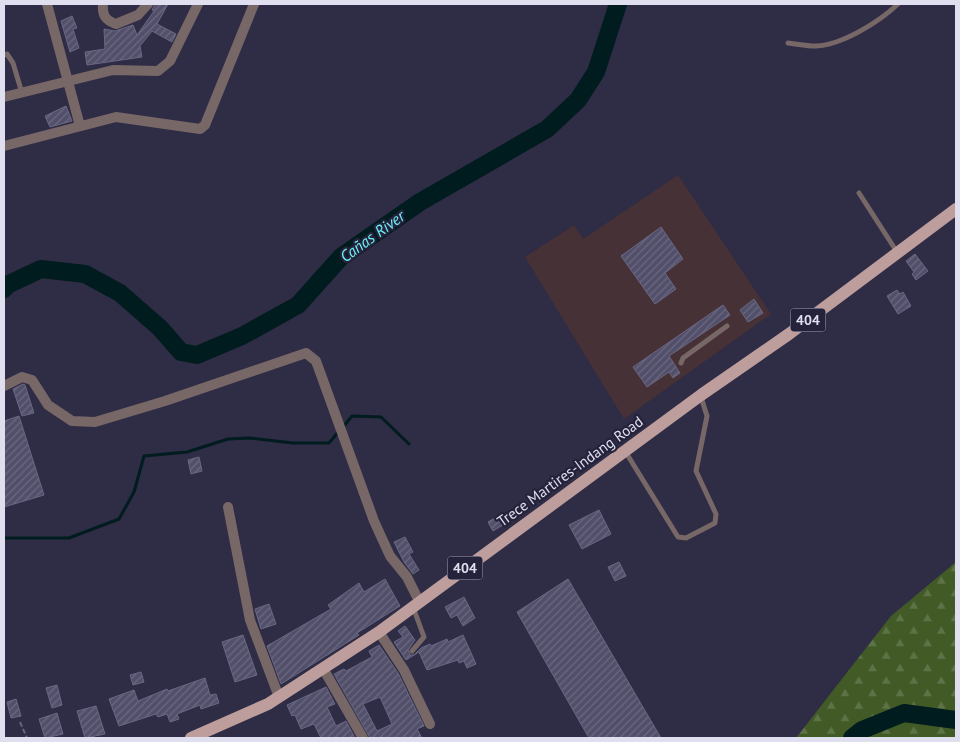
<svg xmlns="http://www.w3.org/2000/svg" width="960" height="742" font-family="'PT Sans',sans-serif">
	<style>
		.industrial { fill: #453136 }
		.forest { fill: url(#forest-firs) }
		.lines { fill: none; stroke-linecap: round; stroke-linejoin: round }
		.stream { stroke: #011c1e; stroke-width: 3 }
		.river { stroke: #011c1e; stroke-width: 18 }
		.building { fill: url(#building-hatch); stroke: #6a6784; fill-rule: evenodd }
		.path { stroke: #68657c; stroke-width: 2; stroke-dasharray: 5 2.5; stroke-linecap: butt }
		.service { stroke: #776766; stroke-width: 5 }
		.minor { stroke: #776766; stroke-width: 10 }
		.primary { stroke: #be9e9c; stroke-width: 12 }
		.labels { text-anchor: middle; dominant-baseline: central; stroke-width: 4.5; stroke-linejoin: round; paint-order: stroke }
		.shield { fill: #25223b; stroke: #a8a6b9; stroke-width: 1 }
		.shield-label { font-size: 14px; font-weight: bold; fill: #e0dfef }
		.street-label { font-size: 15px; fill: #e0dfef; stroke: #25223b }
		.water-label { font-size: 16px; font-style: italic; fill: #6ceff5; stroke: #25223b }
	</style>
	<defs>
		<pattern id="forest-firs" width="22" height="20" patternUnits="userSpaceOnUse" patternTransform="scale(1.25)"><rect width="22" height="20" fill="#425b26"/><path d="M5 1l3.5 6h-7zM16 11l3.5 6h-7z" fill="#5d7246"/></pattern>
		<pattern id="building-hatch" width="6" height="6" patternUnits="userSpaceOnUse" patternTransform="scale(1.25)"><rect width="6" height="6" fill="#524f6b"/><path d="M-1 1l2-2M0 6l6-6M5 7l2-2" fill="none" stroke="#6b6880"/></pattern>
	</defs>
	<rect width="100%" height="100%" fill="#2f2c46"/>
	<!-- industrial -->
	<path class="industrial" d="M678 175 771 314 624 419 525 257 574 225 583 239Z"/>
	<!-- forest -->
	<path class="forest" d="M956 562V738H796L891 616Z"/>
	<g class="lines">
		<!-- stream -->
		<path class="stream" d="M343 427 352 416 381 417 409 444
			M4 538H69L119 519 134 492 144 456 187 452 228 439 250 438 293 443H329L339 431"/>
		<!-- river -->
		<path class="river" d="M4 289 7 285 41 269 85 274 120 293 160 328 181 352 197 355 242 336 298 305 341 257 420 202 547 129 578 100 596 72 618 4
			M852 738 862 730 904 713 956 720"/>
	</g>
	<!-- building -->
	<path class="building" d="M155 4H168L157 24 176 34 172 42 152 31 140 46 142 57 87 65 85 52 105 49 104 29 115 31 133 25 137 35 154 11 152 10Z
		M72 16 77 28 73 29 79 48 70 52 61 21Z
		M66 106 72 121 50 127 45 116Z
		M661 227 683 259 665 273 676 289 655 304 621 256Z
		M915 254 928 271 916 280 912 274 914 272 906 261Z
		M897 290 900 294 903 292 911 306 898 314 887 296Z
		M754 299 763 313 748 322 740 310Z
		M723 305 730 315 669 356 680 373 673 378 669 372 647 387 633 367Z
		M23 384 25 385 34 413 22 416 13 389Z
		M19 416 44 495 4 507V421Z
		M199 457 202 471 191 474 188 460Z
		M599 510 611 534 582 549 569 525Z
		M498 516 503 525 493 531 488 522Z
		M405 537 413 552 409 554 419 570 413 574 404 562 394 542Z
		M619 562 626 576 615 581 608 567Z
		M385 579 400 606 357 633 359 635 281 684 267 646 331 609 328 605 359 583 364 592Z
		M568 579 661 738H589L517 612Z
		M464 597 475 618 463 626 457 615 451 618 445 607Z
		M269 604 276 624 261 629 255 609Z
		M405 626 415 640 408 650 410 655H414L421 648 430 644 431 646 447 639 448 642 463 635 476 664 467 668 464 661 459 663 458 660 427 670 419 652 406 660 394 642 403 637 398 631Z
		M243 635 257 675 235 682 222 642Z
		M379 645 398 673 424 726 417 729 422 738H370L334 674 344 669 346 671 372 657 369 651ZM380 697 392 724 377 731 363 704Z
		M141 672 144 682 133 685 130 675Z
		M205 678 210 695 216 694 219 703 201 709 200 705 177 714 179 719 170 722 167 714 158 717 156 714 119 726 109 699 134 690 138 701 167 689 168 691Z
		M57 685 62 705 52 708 46 688Z
		M326 687 335 704 327 707 336 726 346 721 355 738H321L314 724 301 729 295 715 292 716 287 705Z
		M16 699 21 716 11 718 7 702Z
		M96 706 105 734 85 738 77 711Z
		M57 713 63 734 45 738 39 719Z"/>
	<g class="lines">
		<!-- path -->
		<path class="path" d="M20 722 27 738"/>
		<!-- service -->
		<path class="service" d="M788 43C797 44 807 46 816 46 842 45 879 22 898 4
			M4 55 7 54 13 63 22 93
			M859 193 897 252
			M681 363 683 358 727 326
			M625 451 678 537 686 538 715 523 716 514 696 471 707 416 701 397
			M412 651 424 637 413 607"/>
		<!-- minor -->
		<path class="minor" d="M47 4 80 126
			M103 4C102 15 105 20 116 24L138 15 148 4
			M4 97 113 70 158 71 170 61 198 4
			M4 146 116 117 200 129 205 125 254 4
			M4 386 22 377 32 380 48 405 72 421 95 422 165 401 306 353 316 361 374 521 390 556 407 577 419 601
			M228 507 250 620 279 697
			M379 632 404 670 430 724
			M324 670 363 738"/>
		<!-- primary -->
		<path class="primary" d="M191 738 268 704 379 632 701 395 789 334 956 209"/>
	</g>
	<g class="labels">
		<!-- shield labels -->
		<g class="shield">
			<rect x="790.5" y="308.5" width="35" height="23" rx="4"/>
			<rect x="447.5" y="556.5" width="35" height="23" rx="4"/>
		</g>
		<g class="shield-label">
			<text x="808" y="320">404</text>
			<text x="465" y="568">404</text>
		</g>
		<!-- street labels -->
		<g class="street-label">
			<text transform="translate(570 471) rotate(-36)">Trece Martires-Indang Road</text>
		</g>
		<!-- water labels -->
		<g class="water-label">
			<text transform="translate(372 236) rotate(-36)">Cañas River</text>
		</g>
	</g>
	<!-- border -->
	<rect width="960" height="742" fill="none" stroke="#e0dfef" stroke-width="10"/>
</svg>
